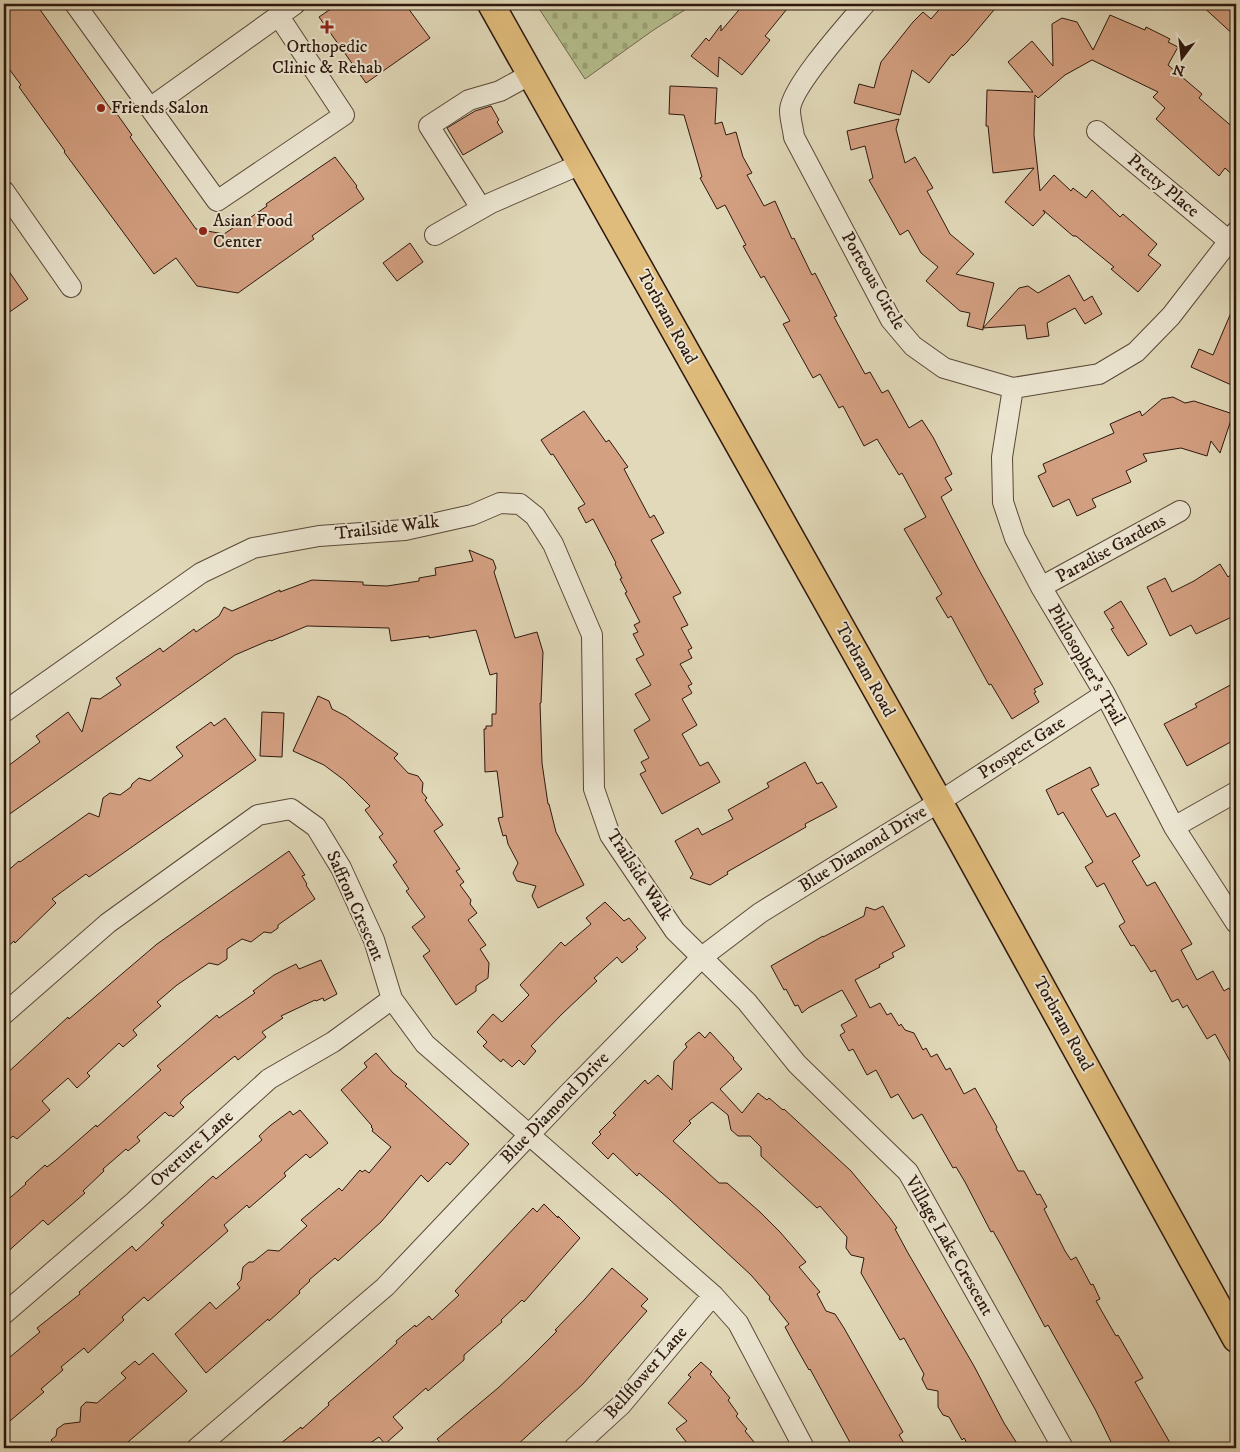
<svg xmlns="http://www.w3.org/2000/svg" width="1240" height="1452" font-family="'IM FELL DW Pica',serif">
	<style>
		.cemetery { fill: url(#cemetery-stones); stroke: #716b4e }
		.building { fill: #d4a082; stroke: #2d170d }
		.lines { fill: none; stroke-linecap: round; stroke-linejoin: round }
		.minor-casing { stroke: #5a4838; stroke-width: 22 }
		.major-casing { stroke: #2d170d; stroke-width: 29 }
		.minor { stroke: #ece6d2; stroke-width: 20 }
		.major { stroke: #e0bc7c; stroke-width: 26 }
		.poi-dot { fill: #8f2418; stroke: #ece6d2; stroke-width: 2 }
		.labels { text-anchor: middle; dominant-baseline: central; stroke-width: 4; stroke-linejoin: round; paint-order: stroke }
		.poi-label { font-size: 18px; fill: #2d170d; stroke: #ece6d2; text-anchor: start }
		.street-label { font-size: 18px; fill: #2d170d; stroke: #ece6d2 }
	</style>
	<defs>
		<pattern id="cemetery-stones" width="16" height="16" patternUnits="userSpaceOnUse" patternTransform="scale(1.25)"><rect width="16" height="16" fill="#b5bf8e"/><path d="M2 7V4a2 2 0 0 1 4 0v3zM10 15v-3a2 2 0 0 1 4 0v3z" fill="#9ca379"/></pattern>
	</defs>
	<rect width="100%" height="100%" fill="#e1d9b9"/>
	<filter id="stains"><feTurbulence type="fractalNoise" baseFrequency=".004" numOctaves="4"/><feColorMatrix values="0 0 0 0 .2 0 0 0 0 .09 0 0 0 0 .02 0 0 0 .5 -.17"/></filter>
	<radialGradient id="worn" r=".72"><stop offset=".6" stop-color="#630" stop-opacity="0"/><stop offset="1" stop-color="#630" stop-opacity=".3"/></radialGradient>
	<!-- cemetery -->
	<path class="cemetery" d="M536 4H694L652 31 585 79Z"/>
	<!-- building -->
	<path class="building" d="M4 4H36L115 115 117 114 132 135 130 137 196 229 224 234 243 221 244 222 267 206 266 204 335 157 357 186 356 187 364 199 312 236 314 239 238 293 197 286 176 258 154 274 64 152 65 151 19 87 21 85 4 62Z
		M338 4H405L430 38 366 83 319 17Z
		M744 4H791L765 36 770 40 742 75 719 57 718 77 691 56 706 38 709 41 721 25V31Z
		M944 4H999L967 42 953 56 952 54 929 83 912 70 900 115 854 103 859 84 874 88 881 62 913 22 923 12 931 19Z
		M1200 4H1236V37Z
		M1110 15 1145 30 1146 27 1170 39 1168 42 1178 47 1168 65 1202 94 1199 98 1236 130V178L1225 168 1219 176 1156 119 1165 108 1153 97 1158 92 1092 60 1065 75 1038 98 1035 95 1034 135 1040 191 1054 175 1071 191 1073 188 1086 198 1092 190 1120 217 1123 214 1157 244 1148 255 1161 265 1138 292 1111 269 1114 267 1076 236H1073L1043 210 1045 213 1033 226 1005 202 1034 168 993 173 988 126H986L987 90 1033 92 1008 62 1032 41 1053 66 1052 24 1062 18 1077 22 1093 50Z
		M670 86 717 88 715 124 722 122 726 135 736 132 743 157 752 173 747 175 764 206 775 201 792 239 794 238 812 275 815 273 837 316 834 317 865 374 870 372 882 393 888 390 909 428 922 420 933 437 952 474 945 478 952 490 941 497 979 570 1043 684 1034 689 1036 692 1034 693 1039 702 1012 719 991 684 989 685 951 616 948 618 936 598 942 594 904 529 926 517 902 473 899 475 877 439 864 446 843 406 839 408 820 374 813 378 783 324 790 321 764 276 761 278 743 246 746 245 725 205 717 209 700 178 702 177 684 115 669 114Z
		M491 106 499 120 497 122 503 132 463 155 447 128 475 111Z
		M899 119 896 129 905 163 915 157 933 188 927 191 950 234 974 254 956 274 994 283 983 328 1019 288 1028 286 1038 293 1069 275 1084 301 1092 296 1102 314 1085 324 1075 308 1047 323 1049 336 1027 339 1025 325 983 328V330L967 326 970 313 960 311 926 281 938 267 921 253 908 230 900 235 869 180 873 178 865 146 851 150 847 131Z
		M410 243 423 262 397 281 383 263Z
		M4 264 28 299 4 316Z
		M1236 301V387L1191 367 1199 349 1213 355Z
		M1173 397 1185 403 1194 401 1233 414 1220 453 1211 441 1207 456 1181 448 1143 454 1147 461 1126 471 1131 482 1092 499 1096 507 1077 516 1069 499 1053 507 1038 476 1046 472 1043 464 1114 433 1110 424 1140 411 1142 416 1162 399Z
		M584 411 606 442 609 440 628 467 624 469 650 518 654 515 664 533 651 540 681 593 673 597 688 625 681 628 692 648 688 650 692 658 680 664 692 684 688 686 692 693 682 699 697 725 682 734 700 766 708 762 720 782 662 814 640 774 646 771 641 762 649 758 634 730 650 720 635 694 651 685 636 659 644 655 633 634 638 632 634 625 640 622 625 593 627 592 620 579 622 578 615 564 616 563 593 519 586 523 578 508 585 504 553 454 551 455 541 440Z
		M469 550 493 560 496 568 494 572 515 638 537 632 543 652 541 703H540L542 763 548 804H549L556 832 584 885 538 908 532 896 536 886 517 881 513 873 518 863 508 844 506 835 503 836 498 818 503 817 497 771 485 772 484 729H486V726H492V714H496L497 673 490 675 476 630 429 638V636L391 641 389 628 307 626 271 641 270 640 235 655 4 818V769L40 742 36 736 68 712 82 732 91 698 100 699 121 685 116 678 160 648 163 652 194 629 196 632 219 616 224 607 232 611 280 590V592L312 580 363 582V585L387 586 419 581V578L436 575 435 568 473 561Z
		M1220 564 1228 577 1236 571V615L1196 634 1191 625 1170 636 1147 587 1165 578 1172 592 1194 581Z
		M1121 601 1147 644 1128 656 1111 629 1114 628 1104 612Z
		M1236 682V739L1187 766 1164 724 1197 707 1195 704Z
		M318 696 329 701 332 709 346 716 398 754 394 758 408 773 418 776 423 783 422 792 427 798 425 800 443 825 434 831 460 869 456 871 464 882 460 885 471 900 470 904 477 913 468 920 486 945 480 949 489 963 488 978 476 986V991L456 1005 423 956 430 951 412 927 425 917 406 891 409 889 393 865 397 862 379 837 383 834 365 810 370 806 344 780 324 765 293 751Z
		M262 712 284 713 282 757 260 756Z
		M225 718 256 760 89 877 86 874 52 899 56 903 15 943 14 941 4 950V874L19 861 20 862 89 813 99 817 103 798 110 793 120 795 131 787 132 784 139 778 150 781 183 756 176 747 211 722 214 726Z
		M805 762 817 784 822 782 837 807 805 824 806 827 727 872 728 874 710 885 690 878 693 874 675 841 698 828 702 835 733 819 728 810 769 787 767 783Z
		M1090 767 1099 785 1091 789 1107 817 1115 813 1140 856 1132 861 1147 886 1155 882 1192 944 1181 950 1197 980 1213 971 1224 991 1229 988 1236 1001V1072L1215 1034 1207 1039 1187 1005 1183 1008 1178 999 1172 1002 1155 970 1151 972 1134 945 1131 946 1119 926 1125 922 1104 883 1097 887 1085 867 1093 862 1063 812 1058 815 1046 790Z
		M289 851 305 875 302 876 307 884 306 885 315 899 278 925V928L271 933 264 932 251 942 242 939 227 949V959L218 965 209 963 177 985 157 1002 161 1006 133 1030 137 1035 123 1047 119 1043 87 1073 90 1076 77 1088 68 1078 42 1101 50 1110 17 1139 13 1136 4 1144V1076L68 1017 69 1019 157 944Z
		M605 902 624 921 629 918 646 938 636 947 638 949 622 963 617 957 594 978 597 981 562 1014 531 1046 536 1051 524 1065 519 1060 512 1067 503 1059 501 1062 483 1046 487 1042 477 1032 493 1014 502 1022 529 995 520 985 561 942 565 946 591 924 586 918Z
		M883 906 905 946 892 953 894 957 879 965 880 967 855 980 870 1008 880 1003 887 1015 891 1013 899 1026 901 1024 905 1030 914 1033 923 1050 926 1048 931 1057 937 1054 946 1070 950 1068 964 1094 975 1088 997 1127 996 1129 1018 1171H1024L1037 1195 1040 1194 1047 1207 1044 1209 1065 1251 1071 1260 1076 1257 1091 1285 1093 1284 1100 1299 1096 1301 1116 1336 1118 1335 1143 1378 1135 1382 1173 1448H1114L1095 1409 1048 1325 1045 1327 1001 1245 993 1231 991 1232 965 1182 956 1167 953 1168 922 1114 913 1119 898 1094 891 1098 876 1070 867 1075 853 1049 849 1051 840 1035 845 1032 841 1025 857 1016 842 990 808 1008 802 1013 798 1005 795 1006 786 989 784 990 771 966 823 936V937L864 916 866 907 875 910Z
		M321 960 337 994 324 1001 323 998 316 1001 315 1000 281 1016 283 1018 262 1032 266 1037 238 1060 235 1056 231 1059 184 1098 180 1103 184 1107 173 1117 171 1115 169 1116 165 1112 137 1137 140 1141 128 1151 126 1149 103 1169 104 1171 83 1191 85 1193 48 1225 43 1220 4 1255V1203L26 1184 25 1183 45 1165 47 1167 56 1160 96 1125 97 1127 161 1070 157 1066 217 1015 219 1018 255 993 253 991 274 975 296 964 299 969Z
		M699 1032 705 1038 710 1032 734 1058 733 1059 742 1069 720 1089 742 1113 758 1093 767 1100 769 1098 783 1110 784 1109 851 1171 890 1218 897 1228 895 1229 908 1253 974 1366 1004 1423 1020 1448H970L964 1438 962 1440 949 1417 943 1415 938 1407V1391L927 1389 922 1379 924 1374 904 1338 900 1340 861 1273 864 1258 851 1255 846 1248 847 1237 820 1206 817 1208 761 1156V1147L750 1136H738L731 1130 728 1115 712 1102 689 1121 691 1123 673 1141 719 1183H727L760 1212 780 1232 806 1262 799 1267 820 1292 817 1294 826 1311 835 1314 844 1328 903 1432 899 1435 907 1448H853L810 1369 809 1370 792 1340 785 1327 789 1324 769 1299 770 1297 751 1275 669 1199 639 1173 637 1176 613 1153 608 1159 592 1143 601 1134 599 1132 616 1115 613 1113 645 1080 648 1084 658 1075 672 1090 674 1061 687 1047 685 1044Z
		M376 1053 393 1073 407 1084 405 1086 469 1144 450 1165 447 1162 428 1182 421 1175 381 1222 338 1261 335 1258 309 1280 310 1281 299 1291 300 1293 289 1303 269 1321 268 1319 206 1373 175 1334 210 1302 216 1309 240 1288 237 1284 241 1280 243 1267 249 1262H253L268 1250 279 1251 307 1226 301 1220 339 1188 342 1191 360 1170 362 1172 365 1170 369 1173 391 1147 372 1131 373 1129 371 1127 372 1126 341 1090 367 1067 364 1063Z
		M300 1110 328 1143 310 1158 306 1154 284 1173 286 1176 249 1208 247 1205 224 1225 228 1231 148 1301 144 1297 122 1317 124 1320 88 1353 84 1348 61 1367 63 1370 41 1389 44 1392 4 1426V1362L40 1332 37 1328 80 1294 79 1292 132 1246 136 1251 164 1225 161 1223 213 1176 216 1179 262 1140 259 1136 271 1125 290 1111 293 1115Z
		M544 1204 558 1218V1216L580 1238 524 1302 522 1300 501 1320 502 1322 464 1355V1360L428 1391 426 1388 393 1417 403 1428 385 1444 379 1437 363 1448H275L301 1427 302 1429 329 1405 328 1403 385 1354 397 1343 396 1341 415 1325 416 1327 429 1316 432 1320 459 1295 455 1291 533 1208 537 1212Z
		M612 1268 648 1299 641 1306 647 1311 583 1384 514 1448H445L437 1439 498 1388 528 1360 557 1331 555 1330 585 1299Z
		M153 1353 187 1391 185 1393 121 1448H58L51 1440 56 1436 57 1429 64 1424 80 1422 81 1407 86 1402 97 1403 126 1378 121 1373 135 1361 139 1365Z
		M701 1362 712 1372 710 1374 730 1398 728 1400 738 1414 736 1416 747 1429 745 1431 759 1448H691L676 1429 687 1421 668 1403 691 1377 688 1375Z"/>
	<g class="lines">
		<defs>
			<path id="minor" d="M75 4 217 201 344 115 278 15
				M865 4C848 24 791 87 790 110 790 119 793 128 794 137L891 320 913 346 944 368 1013 388 1099 374 1136 352 1171 316 1236 232
				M150 108 295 4
				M1097 131 1229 241
				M4 191 71 287
				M481 208 429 126 469 100 500 91 531 74
				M435 235 491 203 581 164
				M1013 388 1002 457 1003 502 1015 538 1041 587 1105 694 1174 827 1236 923
				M1041 587 1180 511
				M4 712 201 573 253 548 319 536 405 530 472 515 500 503 520 504 535 516 553 544 592 635 594 789 610 835 675 931 747 1002 797 1064 908 1172 1063 1448
				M1174 827 1236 792
				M4 1014 108 923 258 815 291 809 316 827 341 868 374 940 392 999 425 1044 713 1295 738 1323 804 1448
				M4 1314 135 1201 269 1079 333 1042 392 999
				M197 1448 385 1287 568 1094 702 957 760 913 939 802 1105 694
				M574 1448 621 1405 713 1295"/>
			<path id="major" d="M491 4 959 837 1236 1339"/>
		</defs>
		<!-- minor casing -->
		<use href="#minor" class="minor-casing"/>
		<!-- major casing -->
		<use href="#major" class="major-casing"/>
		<!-- minor -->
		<use href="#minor" class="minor"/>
		<!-- major -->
		<use href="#major" class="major"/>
	</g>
	<!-- markers -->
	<g class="poi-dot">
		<path d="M324.5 19.5h5v5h5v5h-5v5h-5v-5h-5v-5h5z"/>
		<circle cx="101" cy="108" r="5"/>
		<circle cx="203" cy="231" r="5"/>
	</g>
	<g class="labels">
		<!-- poi labels -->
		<g class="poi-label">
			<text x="327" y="47" text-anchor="middle">Orthopedic<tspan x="327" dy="21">Clinic &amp; Rehab</tspan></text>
			<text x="111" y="108">Friends Salon</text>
			<text x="213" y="221">Asian Food<tspan x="213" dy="21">Center</tspan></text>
		</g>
		<!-- street labels -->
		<g class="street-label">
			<text transform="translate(1163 186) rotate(40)">Pretty Place</text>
			<text transform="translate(873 281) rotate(60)">Porteous Circle</text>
			<text transform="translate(667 317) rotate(61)">Torbram Road</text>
			<text transform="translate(387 528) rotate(-7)">Trailside Walk</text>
			<text transform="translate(1111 549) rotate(-29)">Paradise Gardens</text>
			<text transform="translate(1086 665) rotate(60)">Philosopher's Trail</text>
			<text transform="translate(865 670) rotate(61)">Torbram Road</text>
			<text transform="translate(1022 748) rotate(-33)">Prospect Gate</text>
			<text transform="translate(863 849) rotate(-32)">Blue Diamond Drive</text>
			<text transform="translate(639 875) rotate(57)">Trailside Walk</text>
			<text transform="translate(355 906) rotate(66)">Saffron Crescent</text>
			<text transform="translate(1063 1024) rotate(61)">Torbram Road</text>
			<text transform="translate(555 1108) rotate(-46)">Blue Diamond Drive</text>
			<text transform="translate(192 1149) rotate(-42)">Overture Lane</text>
			<text transform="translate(949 1246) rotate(60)">Village Lake Crescent</text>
			<text transform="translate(646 1373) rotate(-49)">Bellflower Lane</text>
		</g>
	</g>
	<!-- margin -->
	<rect width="1240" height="1452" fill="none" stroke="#e1d9b9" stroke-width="20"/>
	<rect x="5" y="5" width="1230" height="1442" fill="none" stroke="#2d170d" stroke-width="2.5"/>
	<rect x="10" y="10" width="1220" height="1432" fill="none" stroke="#2d170d"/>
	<!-- north arrow -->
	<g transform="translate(1182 58) rotate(195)" stroke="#ece6d2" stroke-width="4" paint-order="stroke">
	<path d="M0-4L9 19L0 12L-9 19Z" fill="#2d170d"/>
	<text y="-8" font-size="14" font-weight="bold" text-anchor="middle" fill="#2d170d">N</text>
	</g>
	<rect width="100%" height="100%" filter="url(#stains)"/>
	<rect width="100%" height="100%" fill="url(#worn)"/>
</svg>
